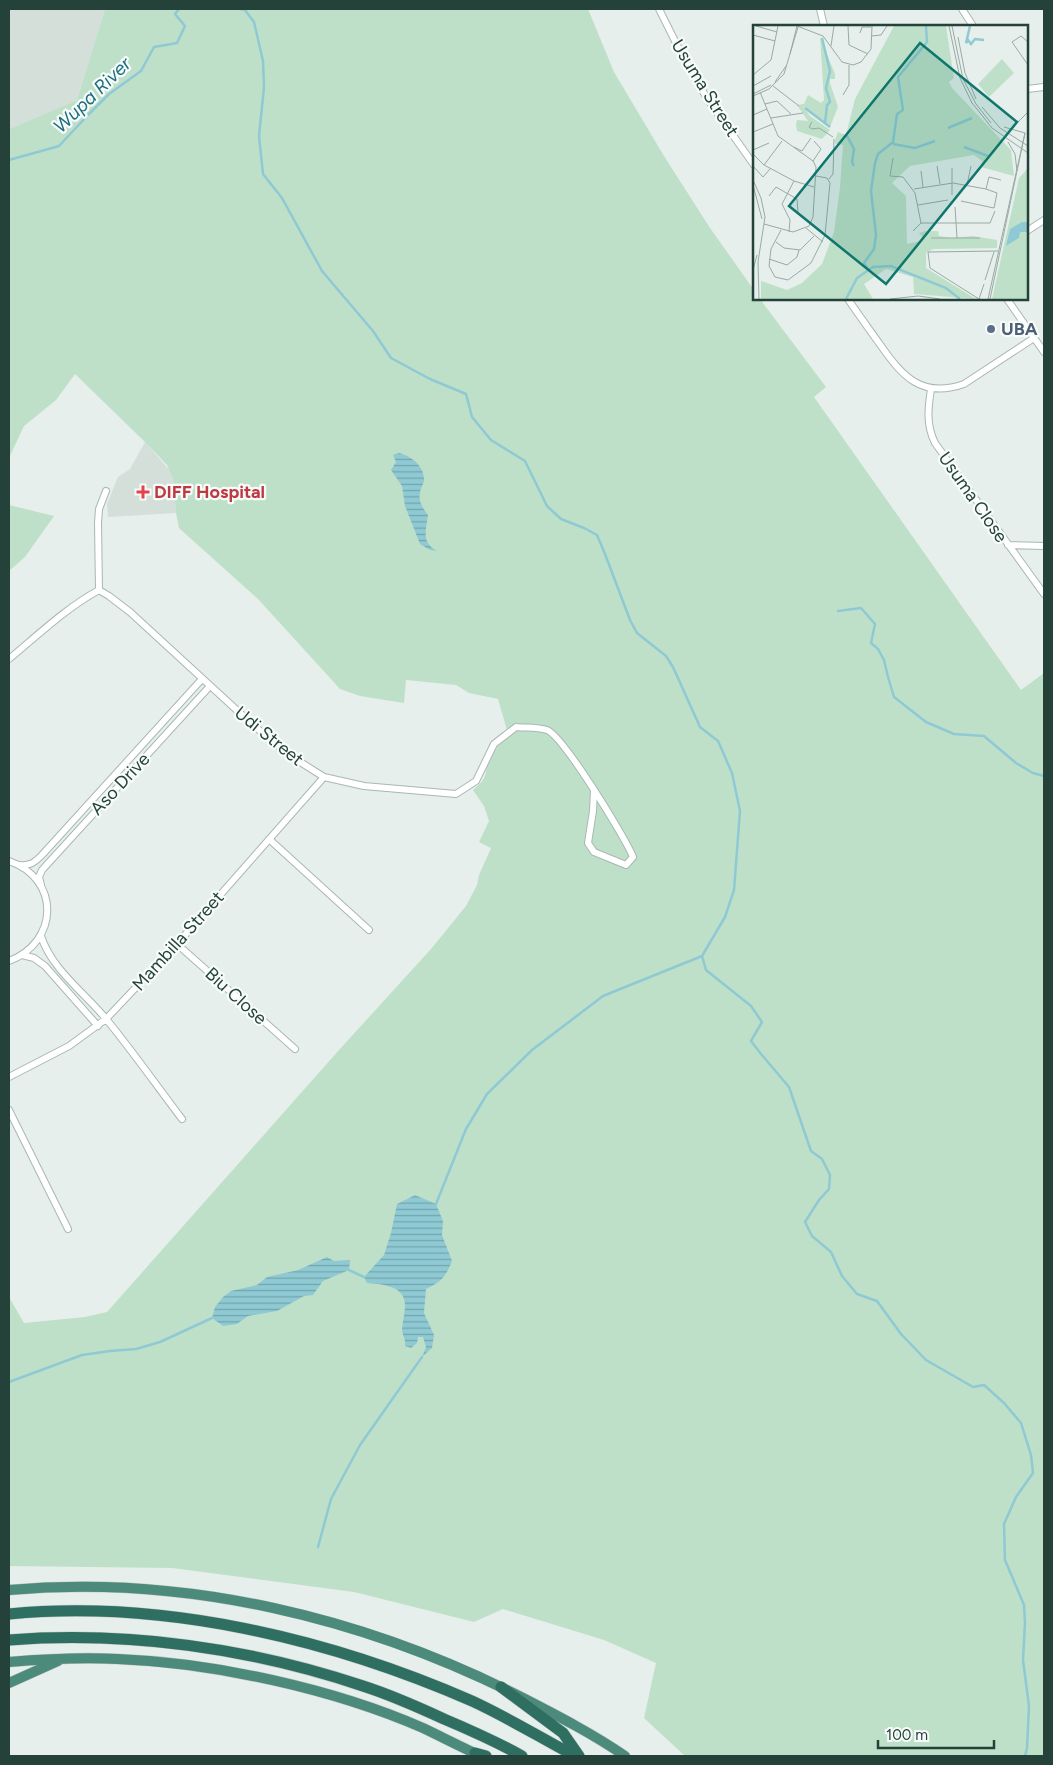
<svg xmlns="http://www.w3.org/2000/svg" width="1053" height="1765" font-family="Figtree,sans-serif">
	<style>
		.built { fill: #d4dfda }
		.green { fill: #bfe0c8 }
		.water { fill: url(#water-rules) }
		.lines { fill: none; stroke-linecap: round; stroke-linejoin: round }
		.stream { stroke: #8ec9d4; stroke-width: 2.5 }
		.minor-casing { stroke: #a8b8b2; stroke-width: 8 }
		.trunk-casing { stroke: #c2cac8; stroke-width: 11 }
		.motorway-casing { stroke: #c2cac8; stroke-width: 12 }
		.minor { stroke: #fff; stroke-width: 6 }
		.trunk { stroke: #4c8a7c; stroke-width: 10 }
		.motorway { stroke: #2f6f62; stroke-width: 11 }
		.service-dot { fill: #5c6f8a; stroke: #f7fbf9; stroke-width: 2 }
		.health-dot { fill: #e0444e; stroke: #f7fbf9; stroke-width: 2 }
		.labels { text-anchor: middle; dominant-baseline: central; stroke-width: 4.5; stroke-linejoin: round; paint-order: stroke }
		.street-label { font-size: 18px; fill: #24423a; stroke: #f7fbf9 }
		.service-label { font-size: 18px; font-weight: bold; fill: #4e5e75; stroke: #f7fbf9; text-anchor: start }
		.health-label { font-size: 18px; font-weight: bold; fill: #be3a42; stroke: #f7fbf9; text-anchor: start }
		.water-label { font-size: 19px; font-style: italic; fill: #1c6f80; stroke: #f7fbf9 }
		.inset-river { fill: none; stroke: #8ec9d4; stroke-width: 2.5 }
		.inset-road { fill: none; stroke: #98aaa4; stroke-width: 1 }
		.view { fill: #0f766e; fill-opacity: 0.15; stroke: #0f766e; stroke-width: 2.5 }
		.inset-edge { fill: none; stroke: #24423a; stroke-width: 2.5 }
	</style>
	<defs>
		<pattern id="water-rules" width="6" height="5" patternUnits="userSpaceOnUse" patternTransform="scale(1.25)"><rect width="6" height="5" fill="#8ec9d4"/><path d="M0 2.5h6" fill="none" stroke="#74a5ad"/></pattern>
	</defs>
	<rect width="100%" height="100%" fill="#e6efeb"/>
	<!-- built -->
	<path class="built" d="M9 9H105L77 100 9 129Z
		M145 442 171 472 173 479 176 513 108 517 107 504 118 477 130 469Z"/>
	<!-- green -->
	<path class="green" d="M105 9H588L614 72 664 156 710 228 754 290V299H760L826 387 814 397 1021 690 1044 673V1756H685L644 1718 656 1663 604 1640 503 1609 474 1622 354 1592 172 1568 9 1566V1297L24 1323 85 1317 107 1312 339 1050 431 949 466 906 477 885 479 875 491 848 479 842 489 821 484 806 473 790C491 775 482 776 490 759 494 749 501 743 509 737L498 699 469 693 456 685 406 680 404 703 360 696 340 689 258 599 179 528 176 513 173 479 167 465 145 442 75 374 56 400 24 426 9 458V129L77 100Z
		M9 505 54 516 25 557 9 571Z"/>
	<!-- water -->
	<path class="water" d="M399 453C411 456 425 466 424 481 423 485 420 489 420 493 418 502 423 508 428 515 426 531 421 542 437 551L430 550 420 544 405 506 402 486 391 470 396 462 393 455Z
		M415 1195 436 1204 443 1221 442 1235 452 1261C445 1278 442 1281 426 1289L424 1313 434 1335 432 1348 422 1357 426 1347 423 1337H418L417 1343 411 1348 405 1346C406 1340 403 1336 402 1331 402 1321 407 1309 404 1299 400 1285 379 1284 367 1283L364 1277 384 1255 391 1233 397 1204Z
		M327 1257 334 1261 350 1260 349 1270 323 1281 313 1295 304 1296 277 1311 248 1316 237 1324 223 1326 212 1318 215 1307 223 1297 231 1291 257 1285 267 1277 298 1270Z"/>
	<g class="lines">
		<!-- stream -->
		<path class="stream" d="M241 9 245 10 254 22 263 61 264 87 259 136 263 174 282 198 322 271 373 331 391 358 430 379 466 394 472 417 491 440 525 461 547 506 561 519 584 528 597 535 605 554 630 620 637 633 666 656 673 667 700 727 718 741 732 773 740 811 734 890 725 917 702 956 706 970 751 1006 762 1022 751 1041 761 1054 789 1087 811 1151 822 1159 830 1175 829 1189 819 1200 805 1222 812 1236 831 1252 842 1276 857 1294 877 1301 901 1334 926 1360 973 1387 984 1385 1004 1403 1021 1423 1031 1455 1033 1473 1016 1497 1004 1524 1005 1560 1024 1605 1025 1623 1023 1660 1029 1706 1027 1748 1025 1756
			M9 160 59 146 88 115 109 94 141 71 154 47 177 43 185 26 175 14 179 9
			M838 611 861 608 875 624 871 643 878 649 884 660 888 677 894 697 926 722 954 734 984 736 1016 763 1033 773 1044 776
			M436 1204 466 1129 487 1094 532 1050 603 996 702 956
			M349 1270 364 1277
			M9 1382 82 1355 110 1351 136 1349 160 1342 212 1318
			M318 1547 331 1499 360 1445 422 1357"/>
		<defs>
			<path id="minor" d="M659 9 685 61 708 100 754 165
				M820 9 824 26
				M962 9 973 26
				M1027 89 1044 87
				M1027 231 1044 220
				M848 299C858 314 869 329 879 343 902 376 921 399 964 384L1034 338
				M1007 299 1044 352
				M931 389C928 408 926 425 935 443L1044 594
				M106 491 99 509 98 523 99 590 109 596 130 612 253 725 289 755 324 777 364 786 456 794 476 781 494 744 516 727C525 728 538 727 547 730 563 736 625 837 633 857L626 865 594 852 588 843 593 811 594 790
				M1008 545 1044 546
				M9 659C38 635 66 608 99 590
				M269 839 369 930
				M9 861C61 879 59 942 9 961
				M19 865C30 866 34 863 42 855L202 679
				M41 885 39 877 42 870 210 686
				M41 936C52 970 85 993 107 1020 133 1052 157 1086 182 1119
				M177 944 295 1049
				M22 955 34 958 45 966 98 1026
				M9 1077 69 1046 106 1019 177 944 324 777
				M9 1110 68 1229"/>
			<path id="trunk" d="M9 1590C186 1574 366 1618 523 1698 558 1716 593 1734 625 1756
				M9 1662C45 1659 82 1657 118 1659 216 1663 334 1689 423 1728 442 1737 461 1747 481 1756
				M9 1683 58 1661"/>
			<path id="motorway" d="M9 1614C164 1599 330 1639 472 1701 507 1717 541 1738 575 1756
				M9 1640C128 1631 250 1648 363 1686 391 1695 418 1707 444 1719 470 1730 497 1742 522 1756
				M501 1687 563 1733 579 1756
				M475 1753 486 1756"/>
		</defs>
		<!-- minor casing -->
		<use href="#minor" class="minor-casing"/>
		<!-- trunk casing -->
		<use href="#trunk" class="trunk-casing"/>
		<!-- motorway casing -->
		<use href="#motorway" class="motorway-casing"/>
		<!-- minor -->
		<use href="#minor" class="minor"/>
		<!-- trunk -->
		<use href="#trunk" class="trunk"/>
		<!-- motorway -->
		<use href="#motorway" class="motorway"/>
	</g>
	<!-- markers -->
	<circle class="service-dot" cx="991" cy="329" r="5"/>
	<path class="health-dot" d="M140.5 484.5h5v5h5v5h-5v5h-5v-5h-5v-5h5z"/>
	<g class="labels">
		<!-- street labels -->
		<g class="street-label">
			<text transform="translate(705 88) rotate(58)">Usuma Street</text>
			<text transform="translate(973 497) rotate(55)">Usuma Close</text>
			<text transform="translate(269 736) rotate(39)">Udi Street</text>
			<text transform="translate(120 784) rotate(-47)">Aso Drive</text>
			<text transform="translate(178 941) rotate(-48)">Mambilla Street</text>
			<text transform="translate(236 996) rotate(42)">Biu Close</text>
		</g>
		<!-- service labels -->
		<g class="service-label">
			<text x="1001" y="329">UBA</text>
		</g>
		<!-- health labels -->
		<g class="health-label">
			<text x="154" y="492">DIFF Hospital</text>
		</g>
		<!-- water labels -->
		<g class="water-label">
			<text transform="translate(92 95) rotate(-44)">Wupa River</text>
		</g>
	</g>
	<!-- overview -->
	<g transform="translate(753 25)">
		<rect width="275" height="275" fill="#e6efeb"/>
		<path d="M141 1H193L201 53 196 57 199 63 258 125 261 151 228 142 229 136 221 130 157 141 139 158 153 171 154 219 168 216 170 213 166 208 172 206H185L186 211 199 213 220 211 244 215V223L180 224 173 228V243L223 274 161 269 160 252 133 244 111 259 120 274H8V256L34 265 49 258 69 239 81 207 87 162 90 120 82 119V115L85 107 93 110 102 74ZM67 12 82 49V54H77V58L85 82 77 102 50 81 57 91 77 105 69 114 44 106 43 100 44 95 55 96 44 80 51 79 55 70 68 78 71 75ZM249 34 261 48 236 72 225 59Z" fill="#bfe0c8"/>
		<path d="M275 143V274H239L266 153Z" fill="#bfe0c8"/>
		<path d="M269 197H275V207H267L266 213 253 221 257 204Z" fill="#8ec9d4"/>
		<path class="inset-river" d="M217 1 213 18 215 15 218 19 222 14 231 15M69 13 77 46 73 63 77 77 74 80 72 98M52 83 77 102M195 103 219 93M93 109 101 124 99 137 101 141M140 119 162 123 182 116M211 122 235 131M116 246 111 238 121 224 123 210 118 166 122 138 125 129 140 117 144 89 150 85 145 52 174 17 173 1M93 274 104 253 120 242 138 241 193 263 207 274"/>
		<path class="inset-road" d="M3 1 24 7M44 1 70 11 89 37 100 40 108 37 118 24 119 1M95 1 96 20 115 29M196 1 207 53 219 78 239 103 275 128M199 1 210 54 223 79 238 98M107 8 109 2H118M0 10 22 16M119 11 128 10 134 1M205 12 212 48 223 74M275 17 268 11 259 17 275 40M78 21 81 1M37 29 44 1M0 50 18 35 25 1M22 57 33 41M0 61 18 51M20 61 46 81M7 67 25 111 60 136 63 142 60 192 56 201 40 207 11 199M0 69 18 60M90 70 96 60V40M0 71 16 64 31 49 45 2M12 79 24 76 38 89M229 82 247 103 275 121M0 90 14 84M18 93 50 88M59 97 56 102 59 104 66 103 80 112M262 100 275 87M251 102 272 108M0 107 20 99M255 117 262 129 264 146M41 122 49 126 58 113M0 125 16 118M0 129 11 140 41 156 61 162M140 133 137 151 150 152 162 168 168 198 160 206M60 136 68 124 61 116M11 140 29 116M0 141 10 152 17 144M184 141 187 159M168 146 170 162M76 154 80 149 81 114M0 155 8 173 12 192 5 237 6 274M0 160 9 194M214 160 218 141M161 164 200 158 233 164 244 168 241 183M233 164 236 152 248 155M199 170V143M16 171 23 162 44 174 45 188M208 176 241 183M165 180 195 175M202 182 204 213H227M168 198H237L242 186M53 203 70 217M28 205 18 224 16 241 22 252 35 255 58 238 72 210 77 158 74 153 63 151M36 207 37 195 29 179 41 156M178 213H204M23 217 31 223 47 225 61 211M16 234 34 240 44 232 46 225M0 245 4 230M232 255 241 227M231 259 226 274 177 243 175 227 245 226M137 274 165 271 187 274M235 274 272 108 237 274"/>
		<path class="view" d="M167 18 264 97 133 259 36 181Z"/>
		<rect width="275" height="275" class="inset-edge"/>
	</g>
	<!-- border -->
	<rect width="1053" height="1765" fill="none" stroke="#24423a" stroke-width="20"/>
	<!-- scale -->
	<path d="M878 1740v8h116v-8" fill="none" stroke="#24423a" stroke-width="2.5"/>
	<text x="886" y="1740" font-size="15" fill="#24423a" stroke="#f7fbf9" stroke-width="4" paint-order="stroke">100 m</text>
</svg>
